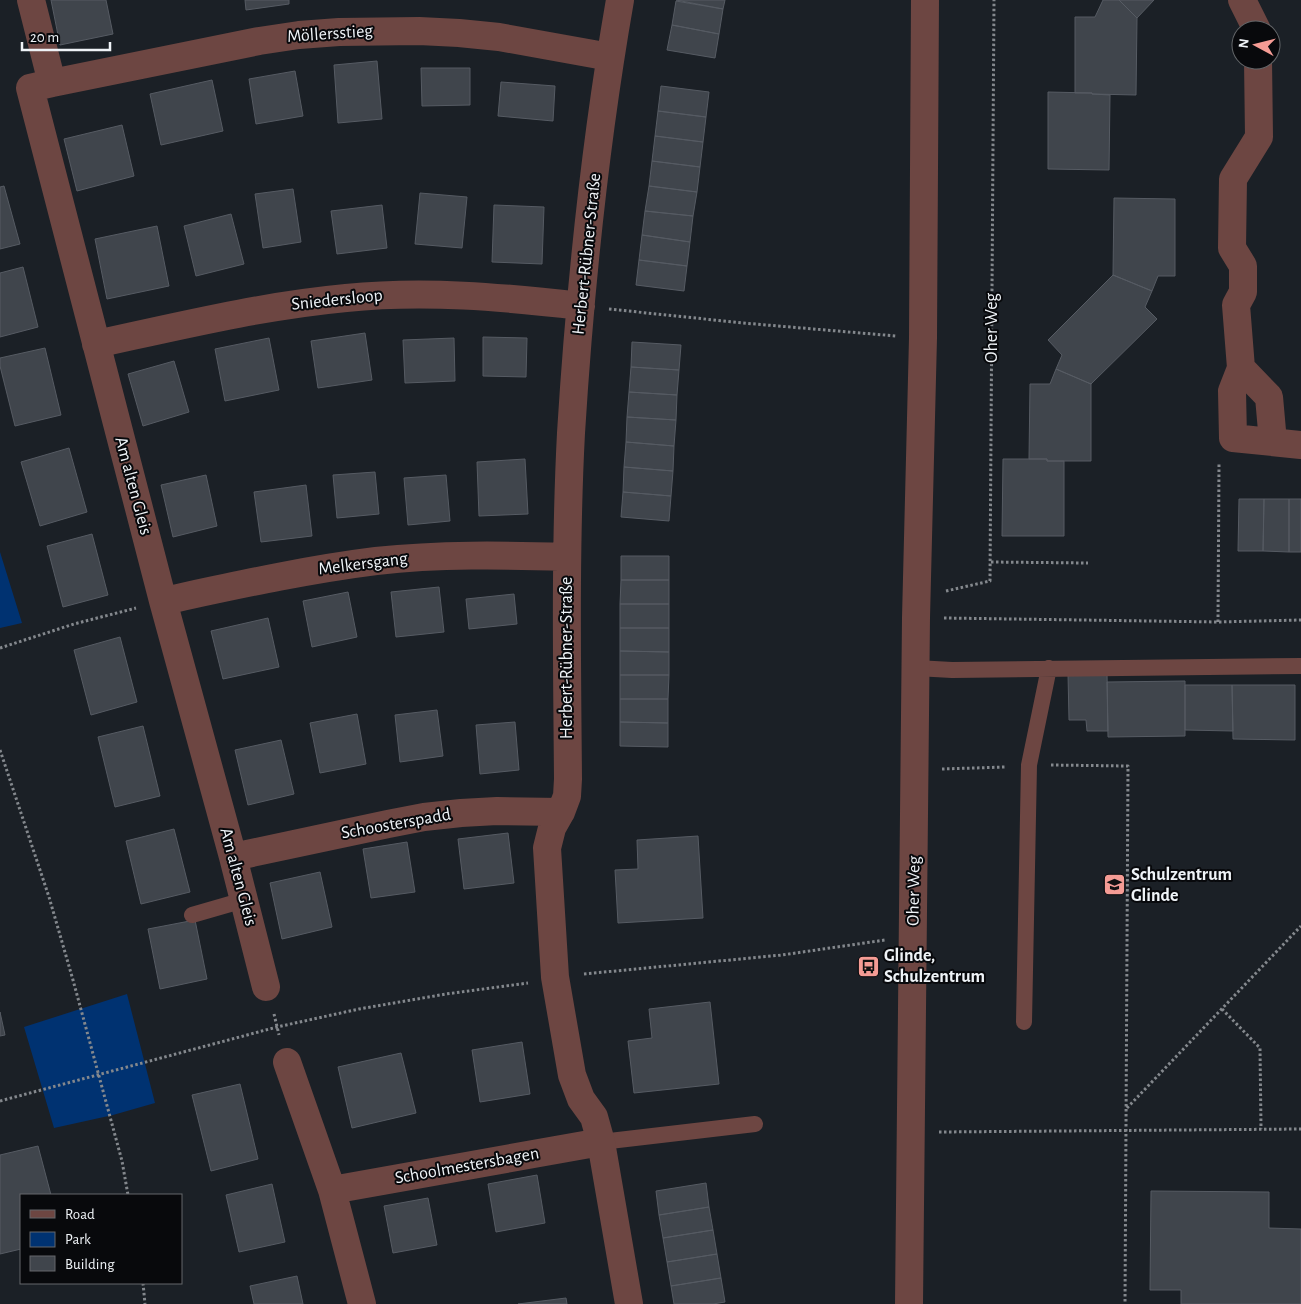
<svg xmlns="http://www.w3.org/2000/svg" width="1301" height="1304" font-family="'Alegreya Sans',sans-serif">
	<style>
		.green { fill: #003271 }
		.building { fill: #40454c; stroke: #565b63 }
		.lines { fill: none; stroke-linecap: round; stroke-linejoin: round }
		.path { stroke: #84888d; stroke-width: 3; stroke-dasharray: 2.5 2.5; stroke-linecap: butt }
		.service { stroke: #6d4642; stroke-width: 16 }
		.minor { stroke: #6d4642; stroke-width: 28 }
		.tertiary { stroke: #6d4642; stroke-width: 28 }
		.labels { text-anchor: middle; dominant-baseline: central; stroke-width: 4; stroke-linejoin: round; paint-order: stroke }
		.street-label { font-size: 18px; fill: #eff3f7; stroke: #08090c }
		.poi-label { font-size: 18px; font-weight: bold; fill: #eff3f7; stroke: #08090c; text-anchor: start }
	</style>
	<rect width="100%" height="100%" fill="#1b2026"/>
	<!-- green -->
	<path class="green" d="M0 552 22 623 0 628Z
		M127 994 155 1103 113 1115 54 1128 24 1027Z"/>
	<!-- building -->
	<path class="building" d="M51 0H106L113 34 60 45Z
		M245 0H289V4L246 10Z
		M676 0H725L723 9Z
		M1103 0H1119L1137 18 1136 95 1092 94V93H1075V17H1095Z
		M1119 0H1154L1137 18Z
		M676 1 723 9 719 34 672 25Z
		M672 25 719 34 715 58 667 50Z
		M377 61 382 119 338 123 334 65Z
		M421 68H470V105L422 106Z
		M295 71 303 116 256 124 249 79Z
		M212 80 223 131 161 145 150 94Z
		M501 82 555 86 553 121 498 116Z
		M661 86 709 92 706 117 658 111Z
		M1048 92 1092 93V94L1110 95 1109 170 1048 169Z
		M658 111 706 117 703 142 655 136Z
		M122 125 134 176 77 191 64 139Z
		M655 136 703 142 700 167 652 161Z
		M652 161 700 167 697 192 649 186Z
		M4 186 20 244 0 249V187Z
		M649 186 697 192 693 216 645 211Z
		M293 189 301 242 263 248 255 194Z
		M420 193 467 197 462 248 415 244Z
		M1114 198 1175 199V276H1158L1152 291 1113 275Z
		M382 205 387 248 337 254 331 211Z
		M494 205 544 207 542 264 492 262Z
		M645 211 693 216 690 242 642 235Z
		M231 214 244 264 196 276 184 226Z
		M157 226 169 286 107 299 95 239Z
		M642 235 690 242 687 266 639 260Z
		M639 260 687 266 684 291 636 285Z
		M23 267 38 327 0 337V273Z
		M1113 275 1152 291 1145 307 1157 319 1091 384 1056 369 1062 355 1048 340Z
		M365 333 372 380 318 388 311 341Z
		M483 337 527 338 526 377 483 376Z
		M269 338 279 390 225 401 215 349Z
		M454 338 455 381 405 383 403 340Z
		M632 342 681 345 679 370 631 367Z
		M45 348 61 415 15 426 0 366V358Z
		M174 361 189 412 143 426 128 374Z
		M631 367 679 370 677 395 629 392Z
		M1056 369 1091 384V461H1047V459H1029L1030 384H1050Z
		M629 392 677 395 676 420 627 417Z
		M627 417 676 420 674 446 626 442Z
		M626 442 674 446 673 471 624 467Z
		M69 448 87 512 40 526 21 462Z
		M525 459 528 514 479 516 477 462Z
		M1003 459H1047V461H1064V536H1002Z
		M624 467 673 471 671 496 623 492Z
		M375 472 379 514 337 518 333 475Z
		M206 475 217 526 173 537 161 485Z
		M446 475 450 521 408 525 404 478Z
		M306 485 312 536 261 542 254 492Z
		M623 492 671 496 669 521 621 517Z
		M1239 499H1264L1263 551H1238Z
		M1264 499H1289V552L1263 551Z
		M1289 499H1301V552H1289Z
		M92 534 108 595 63 607 47 546Z
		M621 556H669V580H621Z
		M621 580H669V604H620Z
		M439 587 444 632 396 637 391 592Z
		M348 592 357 637 312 647 303 601Z
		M514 594 517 624 469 629 466 599Z
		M620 604H669V628H620Z
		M268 618 279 667 223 679 211 631Z
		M620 628H669V652L620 651Z
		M120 637 137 702 91 715 74 650Z
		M620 651 669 652V675H620Z
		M1107 673 1108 731H1087L1086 720H1069L1068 674Z
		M620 675H669L668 699H620Z
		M1185 681V736L1108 737 1107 682Z
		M1185 685H1232L1233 731 1185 730Z
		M1232 685H1295V740L1233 739Z
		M620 699H668V723L620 722Z
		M437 710 443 756 400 762 395 715Z
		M357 714 366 764 320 773 310 723Z
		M515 722 519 770 480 774 476 725Z
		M620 722 668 723V747L620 746Z
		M143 726 160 796 115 807 98 737Z
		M281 740 294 794 248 805 235 750Z
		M174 829 190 892 141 904 126 841Z
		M508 833 514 883 464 889 458 839Z
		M698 836 703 918 618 923 615 870 638 869 637 840Z
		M407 842 415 892 371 898 363 849Z
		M320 872 332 927 282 939 270 883Z
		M195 920 207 979 160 989 148 929Z
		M710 1002 719 1084 634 1093 628 1041 652 1038 649 1009Z
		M0 1012 5 1035 0 1036Z
		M522 1042 530 1094 480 1102 472 1050Z
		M401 1053 416 1113 352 1128 338 1067Z
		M240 1084 258 1159 211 1171 192 1095Z
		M38 1146 51 1195H21V1249L0 1254V1155Z
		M537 1175 545 1223 496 1232 488 1184Z
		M706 1183 709 1207 659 1215 656 1191Z
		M272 1184 285 1242 239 1252 226 1195Z
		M1151 1191 1269 1192V1228L1301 1229V1304H1181V1290H1150Z
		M428 1198 437 1245 393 1253 384 1206Z
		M709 1207 713 1230 663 1238 659 1215Z
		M713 1230 717 1254 667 1262 663 1238Z
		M717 1254 721 1278 671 1286 667 1262Z
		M297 1276 303 1304H254L250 1286Z
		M721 1278 725 1302 713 1304H674L671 1286Z
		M566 1298 567 1304H518Z"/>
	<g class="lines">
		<!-- path -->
		<path class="path" d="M609 309 743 323 896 336
			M991 562 1088 563
			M946 591 990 581 994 0
			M944 618 1218 622 1301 620
			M1218 622 1219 463
			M0 648 74 624 136 608
			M0 750 49 897 73 980 122 1161 128 1195
			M1051 765 1128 766 1125 1304
			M942 769 1005 767
			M584 974 782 955 885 940
			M1222 1009 1260 1048 1261 1129
			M274 1014 279 1035
			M0 1101 277 1027 359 1009 446 994 528 983
			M1127 1108 1301 926
			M939 1132 1301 1129
			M143 1283 145 1304"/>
		<!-- service -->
		<path class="service" d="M916 668 952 670 1301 666
			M192 915 244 900
			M1024 1022 1029 765 1049 668
			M601 1142 755 1124"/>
		<!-- minor -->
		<path class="minor" d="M31 0 52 83 30 88 163 601 233 857 266 987
			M620 0C595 143 580 288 571 433 565 548 567 664 568 779L567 796 561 812 552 828 547 848 555 977 572 1075 581 1099 594 1117 601 1142 629 1304
			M1242 0 1257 30
			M1258 60 1259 137 1233 179 1232 248 1243 266V292L1236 305 1241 368 1232 391 1233 438 1301 445
			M52 83 259 41 299 35 339 32 419 31 459 33 499 37 610 57
			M96 344C179 326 261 306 346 298 425 290 502 297 581 306
			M1241 368 1269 397 1273 442
			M163 601C233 586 304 570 376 561 440 554 503 555 567 557
			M233 857 388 824 424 817 461 813 497 811 561 812
			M287 1062 332 1190 362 1304
			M332 1190 601 1142"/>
		<!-- tertiary -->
		<path class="tertiary" d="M909 1304 916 618 923 338 925 0"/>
	</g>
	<!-- icons -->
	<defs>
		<symbol id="school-square" viewBox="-11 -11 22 22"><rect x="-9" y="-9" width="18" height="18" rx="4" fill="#f59c95" stroke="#08090c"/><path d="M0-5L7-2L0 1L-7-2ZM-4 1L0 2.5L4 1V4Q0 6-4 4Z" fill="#111"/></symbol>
		<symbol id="bus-square" viewBox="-11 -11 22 22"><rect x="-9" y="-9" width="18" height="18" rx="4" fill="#f59c95" stroke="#08090c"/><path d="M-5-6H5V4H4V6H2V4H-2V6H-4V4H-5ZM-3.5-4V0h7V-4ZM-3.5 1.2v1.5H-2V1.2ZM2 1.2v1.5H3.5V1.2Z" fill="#111"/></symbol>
	</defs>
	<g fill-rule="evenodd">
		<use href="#school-square" x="1102" y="872" width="25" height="25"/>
		<use href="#bus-square" x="856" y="954" width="25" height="25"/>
	</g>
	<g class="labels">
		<!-- street labels -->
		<g class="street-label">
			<text transform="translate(330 34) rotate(-4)">Möllersstieg</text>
			<text transform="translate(587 254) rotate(-84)">Herbert-Rübner-Straße</text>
			<text transform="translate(337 300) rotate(-6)">Sniedersloop</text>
			<text transform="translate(992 328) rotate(-90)">Oher Weg</text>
			<text transform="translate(133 486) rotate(75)">Am alten Gleis</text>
			<text transform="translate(363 564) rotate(-7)">Melkersgang</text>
			<text transform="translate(567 658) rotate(-90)">Herbert-Rübner-Straße</text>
			<text transform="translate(396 824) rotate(-10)">Schoosterspadd</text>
			<text transform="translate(238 877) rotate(75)">Am alten Gleis</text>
			<text transform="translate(914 891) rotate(-89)">Oher Weg</text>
			<text transform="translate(467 1166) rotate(-10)">Schoolmestersbagen</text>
		</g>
		<!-- poi labels -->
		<g class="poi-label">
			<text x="1131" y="875">Schulzentrum<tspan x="1131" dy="21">Glinde</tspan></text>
			<text x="884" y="956">Glinde,<tspan x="884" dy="21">Schulzentrum</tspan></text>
		</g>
	</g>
	<!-- legend -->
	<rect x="20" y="1194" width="162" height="90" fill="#08090c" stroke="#64676a"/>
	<rect x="30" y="1210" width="25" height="8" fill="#6d4642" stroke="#64676a"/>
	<text x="65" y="1219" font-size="15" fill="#eff3f7">Road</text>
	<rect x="30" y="1232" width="25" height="15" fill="#003271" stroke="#64676a"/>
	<text x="65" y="1244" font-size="15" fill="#eff3f7">Park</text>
	<rect x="30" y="1256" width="25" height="15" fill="#40454c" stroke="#64676a"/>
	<text x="65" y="1269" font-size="15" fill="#eff3f7">Building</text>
	<!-- north arrow -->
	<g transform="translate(1256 45) rotate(277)"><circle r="24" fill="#08090c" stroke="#64676a"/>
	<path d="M0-4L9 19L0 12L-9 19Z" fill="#f59c95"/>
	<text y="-8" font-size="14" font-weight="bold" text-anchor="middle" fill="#eff3f7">N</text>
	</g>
	<!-- scale -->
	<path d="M22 42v8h88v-8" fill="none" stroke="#eff3f7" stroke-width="2.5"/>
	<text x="30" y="42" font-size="15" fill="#eff3f7" stroke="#08090c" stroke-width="4" paint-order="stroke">20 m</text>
</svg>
